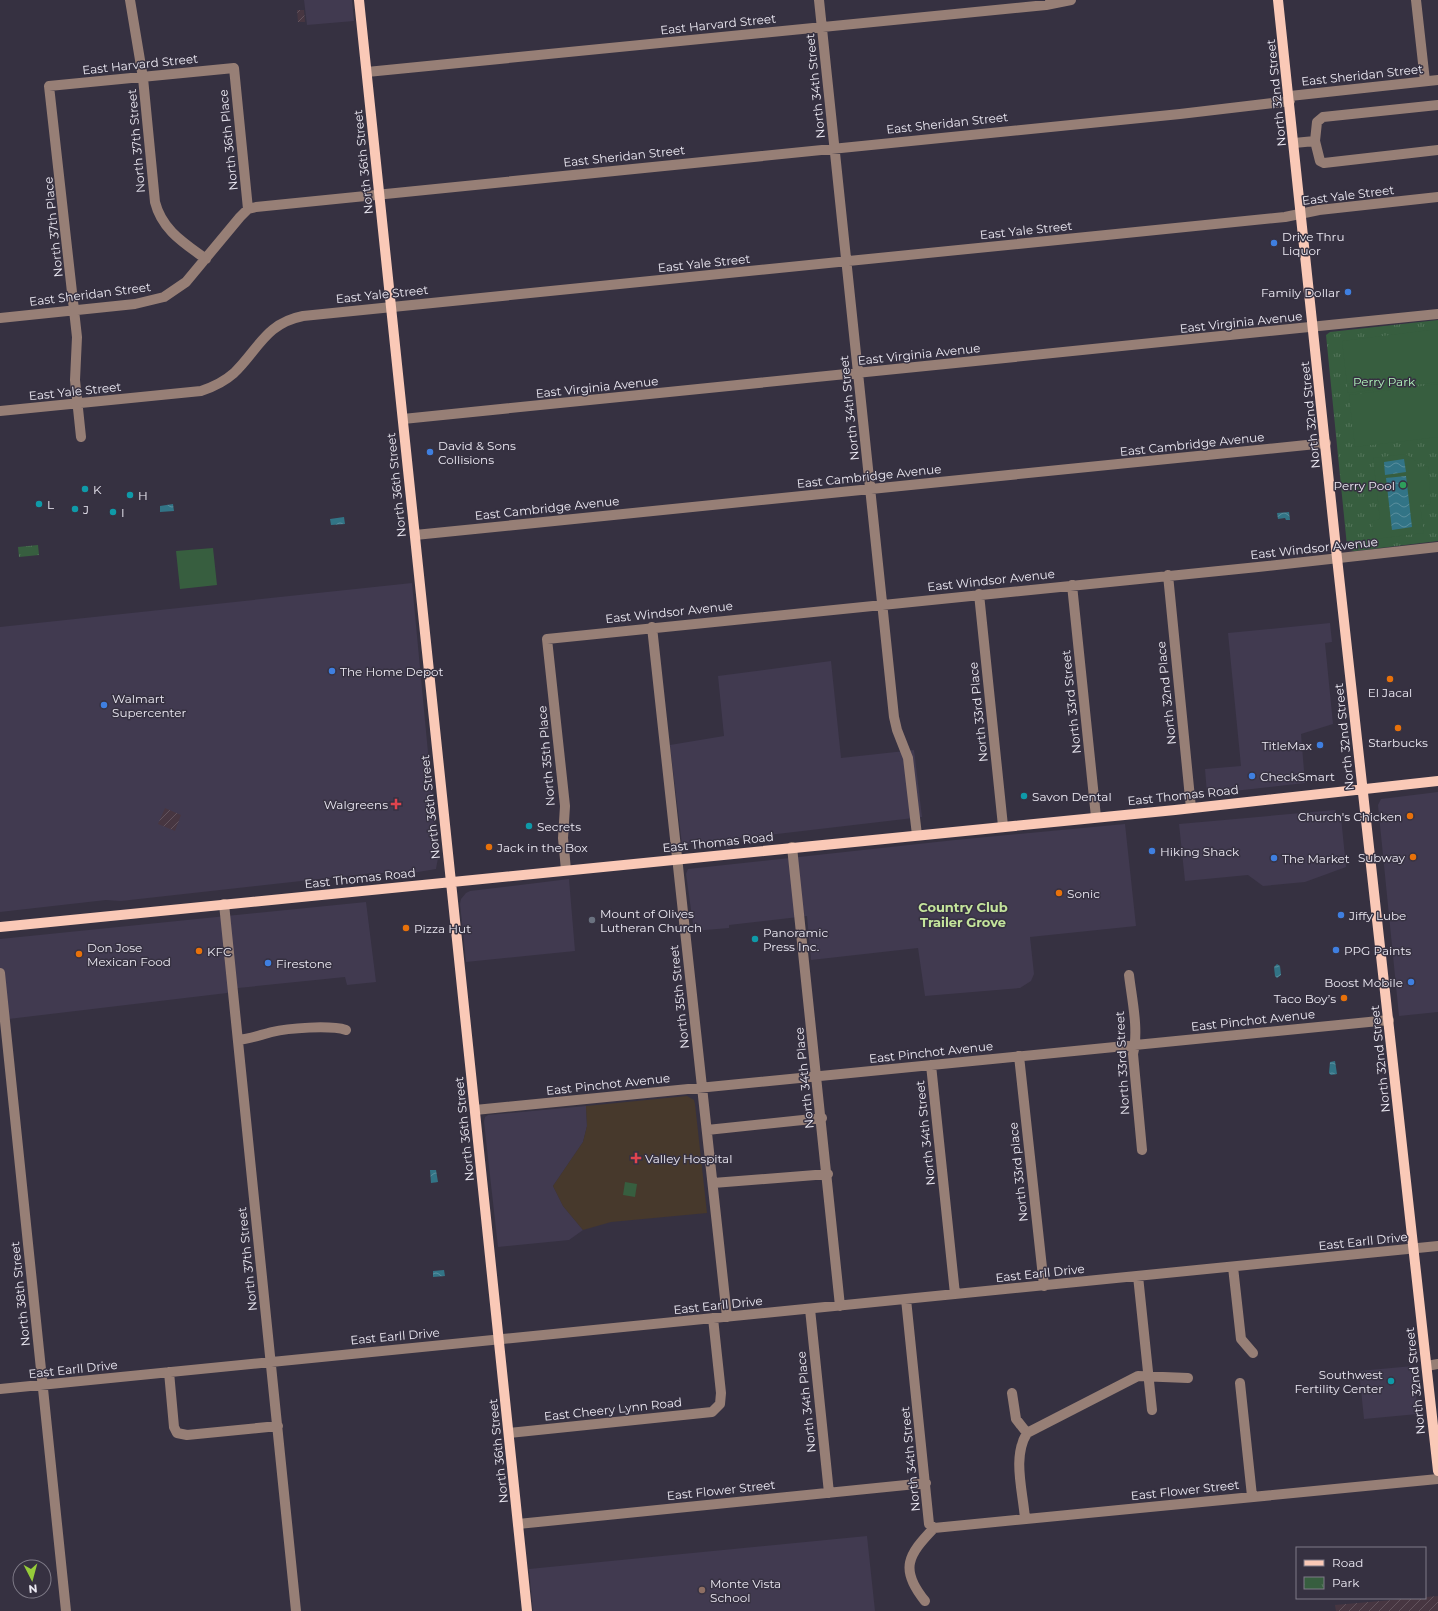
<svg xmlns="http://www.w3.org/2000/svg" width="1438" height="1611" font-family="Montserrat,sans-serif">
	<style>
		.built { fill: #413a50 }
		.industrial { fill: url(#industrial-furrows) }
		.medical { fill: #47392c }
		.park { fill: url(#park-tufts) }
		.garden { fill: #375e3f }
		.water { fill: url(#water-waves) }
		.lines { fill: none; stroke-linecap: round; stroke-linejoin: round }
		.minor { stroke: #977f76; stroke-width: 10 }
		.major { stroke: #fac9b7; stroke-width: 10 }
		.shop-dot { fill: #3f7fe0; stroke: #363141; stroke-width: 1.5 }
		.leisure-dot { fill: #2e9e5b; stroke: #363141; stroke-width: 1.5 }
		.culture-dot { fill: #0f9aa8; stroke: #363141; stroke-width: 1.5 }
		.food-dot { fill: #e8710a; stroke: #363141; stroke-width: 1.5 }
		.health-dot { fill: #e0444e; stroke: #363141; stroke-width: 1.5 }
		.worship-dot { fill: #6b7280; stroke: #363141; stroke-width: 1.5 }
		.education-dot { fill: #8d6e63; stroke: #363141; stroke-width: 1.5 }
		.labels { text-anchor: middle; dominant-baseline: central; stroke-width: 3; stroke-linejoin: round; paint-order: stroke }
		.street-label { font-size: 12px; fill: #ece9f3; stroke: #363141 }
		.poi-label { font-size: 12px; fill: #ece9f3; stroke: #363141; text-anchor: start }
		.park-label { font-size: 12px; fill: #b3f7be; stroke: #363141 }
		.neighbourhood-label { font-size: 13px; font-weight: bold; fill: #c4e49c; stroke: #363141 }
	</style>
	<defs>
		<pattern id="industrial-furrows" width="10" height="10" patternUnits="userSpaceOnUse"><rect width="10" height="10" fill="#473641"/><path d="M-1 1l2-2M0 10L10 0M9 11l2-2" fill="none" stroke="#62535d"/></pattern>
		<pattern id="park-tufts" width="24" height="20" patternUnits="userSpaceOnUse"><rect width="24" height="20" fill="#375e3f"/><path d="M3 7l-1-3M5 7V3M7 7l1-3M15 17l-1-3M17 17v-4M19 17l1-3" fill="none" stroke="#54755b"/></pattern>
		<pattern id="water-waves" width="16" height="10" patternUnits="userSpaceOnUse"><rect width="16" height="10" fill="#327486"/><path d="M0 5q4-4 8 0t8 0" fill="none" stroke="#5a8e9d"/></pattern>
	</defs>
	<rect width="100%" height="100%" fill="#363141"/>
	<!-- built -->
	<path class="built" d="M304 0H352L354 21 307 25Z
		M412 583 438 858 436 869 412 873H373L121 901 106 900 0 912V627Z
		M1330 623 1332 642 1325 643 1333 724 1301 734 1305 783 1207 794 1205 769 1241 766 1228 633Z
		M831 661 841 758 914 750 922 817 682 845 670 745 724 736 718 676Z
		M1438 792V1012L1399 1016 1378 805 1381 799Z
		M1335 810 1341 817 1346 867 1305 882 1263 886 1248 875 1185 881 1179 824Z
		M1125 824 1136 926 1030 937 1034 974 1031 981 1020 988 925 996 918 948 811 960 807 916 729 925V928L694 931 686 874 688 869 955 840Z
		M569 879 575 951 466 962 460 904 461 899 466 893 470 891Z
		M366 902 376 982 347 985 345 977 238 988 227 993 0 1020V939Z
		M586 1106 587 1126 583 1142 553 1186 563 1206 583 1230 569 1240 498 1247 484 1122 485 1117 488 1115Z
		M1413 1366 1418 1414 1364 1419 1359 1371Z
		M867 1536 875 1611H533L529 1569Z"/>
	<!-- industrial -->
	<path class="industrial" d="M297 10H304L305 22H298Z
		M165 808 181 815 175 831 158 824Z
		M1438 1596V1611H1336L1335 1605Z"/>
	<!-- medical -->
	<path class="medical" d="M687 1096 694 1100 695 1104 707 1213 611 1222 583 1230 563 1206 553 1186 583 1142 587 1126 586 1106Z"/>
	<!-- park -->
	<path class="park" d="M1438 320V541L1355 551 1350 550 1347 546 1326 335 1330 332Z
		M38 545 39 555 19 557 18 547Z"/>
	<!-- garden -->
	<path class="garden" d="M1438 329V382L1348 393 1342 341Z
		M1438 384V437L1355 447 1349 395Z
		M1406 454 1416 461V467L1428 466 1431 504 1420 505 1424 533 1375 539V532H1373L1372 521 1380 519 1373 458Z
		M213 548 217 585 180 589 176 551Z
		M625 1182 637 1184 635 1197 623 1195Z"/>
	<!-- water -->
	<path class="water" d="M1404 459 1406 472 1385 475 1384 462Z
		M1406 476 1412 527 1392 530 1386 478Z
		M173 504 174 511 160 512V506Z
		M1289 512 1290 520H1286L1285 518 1278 519 1277 513Z
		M344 517 345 524 331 525 330 519Z
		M1277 964 1280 966 1281 975 1277 978 1275 976 1274 967Z
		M1335 1061 1337 1074 1331 1075 1329 1073 1330 1062Z
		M430 1170H436L438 1182 431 1183Z
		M444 1270 445 1276 433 1277V1271Z"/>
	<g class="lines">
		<!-- minor -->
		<path class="minor" d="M130 0 143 78 155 202C162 230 184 243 206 259
			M819 0 894 717 897 730 908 758 917 835
			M1416 0 1425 81
			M367 72 1046 5 1071 0
			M1290 96 1438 80
			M1438 105 1323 117 1317 122 1315 141 1320 161 1324 163 1438 150
			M1294 143 1315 141
			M0 318 135 304 164 297 186 282 240 217 248 209 256 207 1180 114 1290 101
			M0 411 201 391C213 387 224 382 234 373 258 350 266 323 303 316L1285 217 1319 210 1438 197
			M403 419 1438 314
			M81 437 75 380 77 337 49 86 234 68 248 209
			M415 535 1326 443
			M1168 575 1191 808
			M1072 585 1096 817
			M979 594 1003 826
			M652 627 727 1317
			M792 847 840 1306
			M566 870 563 838 565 806 547 639 1258 567 1438 547
			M224 904 296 1611
			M0 973 66 1611
			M1129 975C1132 1000 1139 1030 1133 1054L1142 1150
			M238 1040C250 1039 260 1035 272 1032 288 1028 330 1025 346 1030
			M1019 1056 1044 1286
			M931 1065 955 1294
			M475 1110 1389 1020
			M707 1130 822 1118
			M713 1183 828 1174
			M1233 1267 1241 1339 1253 1353
			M1138 1276 1152 1410
			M906 1299 929 1524 934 1528
			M810 1309 829 1493
			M1427 1366 1438 1364
			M169 1372 174 1427 177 1433 187 1435 278 1426
			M1240 1383 1252 1496
			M0 1389 1438 1246
			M1012 1393 1016 1419 1027 1433
			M509 1433 712 1412 720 1404 721 1393 713 1318
			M1025 1519C1023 1491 1012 1457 1027 1433L1138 1376 1188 1378
			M518 1524 926 1483
			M934 1528 1438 1479
			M925 1601C899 1569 908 1555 934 1528"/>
		<!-- major -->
		<path class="major" d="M359 0 527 1611
			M1278 0 1337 558 1438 1471
			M0 927 1175 810 1438 781"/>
	</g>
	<!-- markers -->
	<g class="shop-dot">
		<circle cx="1274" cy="243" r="4"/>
		<circle cx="1348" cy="292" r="4"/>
		<circle cx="430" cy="452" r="4"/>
		<circle cx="332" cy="671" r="4"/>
		<circle cx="104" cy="705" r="4"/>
		<circle cx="1320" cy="745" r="4"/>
		<circle cx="1252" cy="776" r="4"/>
		<circle cx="1152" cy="851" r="4"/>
		<circle cx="1274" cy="858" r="4"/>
		<circle cx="1341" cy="915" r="4"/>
		<circle cx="1336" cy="950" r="4"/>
		<circle cx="268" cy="963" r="4"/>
		<circle cx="1411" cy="982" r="4"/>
	</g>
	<circle class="leisure-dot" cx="1403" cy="485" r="4"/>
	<g class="culture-dot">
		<circle cx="85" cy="489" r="4"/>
		<circle cx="130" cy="495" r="4"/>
		<circle cx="39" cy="504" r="4"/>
		<circle cx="75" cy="509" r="4"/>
		<circle cx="113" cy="512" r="4"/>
		<circle cx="1024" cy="796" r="4"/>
		<circle cx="529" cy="826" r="4"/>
		<circle cx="755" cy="939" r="4"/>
		<circle cx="1391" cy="1381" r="4"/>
	</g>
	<g class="food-dot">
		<circle cx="1390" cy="679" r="4"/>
		<circle cx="1398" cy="728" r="4"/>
		<circle cx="1410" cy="816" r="4"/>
		<circle cx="489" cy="847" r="4"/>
		<circle cx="1413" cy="857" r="4"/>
		<circle cx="1059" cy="893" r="4"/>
		<circle cx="406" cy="928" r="4"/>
		<circle cx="199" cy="951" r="4"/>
		<circle cx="79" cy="954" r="4"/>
		<circle cx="1344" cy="998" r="4"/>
	</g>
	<g class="health-dot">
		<path d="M394 798h4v4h4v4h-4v4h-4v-4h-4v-4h4z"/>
		<path d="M634 1152h4v4h4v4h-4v4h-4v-4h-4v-4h4z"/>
	</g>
	<circle class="worship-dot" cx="592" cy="920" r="4"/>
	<circle class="education-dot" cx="702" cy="1590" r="4"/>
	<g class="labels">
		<!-- street labels -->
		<g class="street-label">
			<text transform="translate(718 24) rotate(-6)">East Harvard Street</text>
			<text transform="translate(140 64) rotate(-6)">East Harvard Street</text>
			<text transform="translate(1362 75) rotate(-6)">East Sheridan Street</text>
			<text transform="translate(815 86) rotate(-96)">North 34th Street</text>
			<text transform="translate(1276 93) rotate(-96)">North 32nd Street</text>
			<text transform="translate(947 123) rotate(-6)">East Sheridan Street</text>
			<text transform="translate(228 140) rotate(-96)">North 36th Place</text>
			<text transform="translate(136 141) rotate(-95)">North 37th Street</text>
			<text transform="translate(624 156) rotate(-6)">East Sheridan Street</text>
			<text transform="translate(363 162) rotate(-96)">North 36th Street</text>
			<text transform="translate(1348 195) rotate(-7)">East Yale Street</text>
			<text transform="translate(53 227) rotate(-96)">North 37th Place</text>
			<text transform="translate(1026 230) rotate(-6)">East Yale Street</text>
			<text transform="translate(704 263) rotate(-6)">East Yale Street</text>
			<text transform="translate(90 294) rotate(-7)">East Sheridan Street</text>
			<text transform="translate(382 294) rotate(-6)">East Yale Street</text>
			<text transform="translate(1241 322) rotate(-6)">East Virginia Avenue</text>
			<text transform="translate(919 354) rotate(-6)">East Virginia Avenue</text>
			<text transform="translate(597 387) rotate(-6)">East Virginia Avenue</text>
			<text transform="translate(75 391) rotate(-6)">East Yale Street</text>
			<text transform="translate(849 408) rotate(-96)">North 34th Street</text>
			<text transform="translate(1310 415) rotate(-96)">North 32nd Street</text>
			<text transform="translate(1192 444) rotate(-6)">East Cambridge Avenue</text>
			<text transform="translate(869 476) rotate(-6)">East Cambridge Avenue</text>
			<text transform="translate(396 485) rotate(-96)">North 36th Street</text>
			<text transform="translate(547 508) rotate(-6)">East Cambridge Avenue</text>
			<text transform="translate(1314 548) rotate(-6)">East Windsor Avenue</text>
			<text transform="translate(991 580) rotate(-6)">East Windsor Avenue</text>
			<text transform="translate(669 612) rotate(-6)">East Windsor Avenue</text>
			<text transform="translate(1166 693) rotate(-96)">North 32nd Place</text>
			<text transform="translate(1071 702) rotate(-96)">North 33rd Street</text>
			<text transform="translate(978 712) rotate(-96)">North 33rd Place</text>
			<text transform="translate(1344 737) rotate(-96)">North 32nd Street</text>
			<text transform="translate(546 756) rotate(-95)">North 35th Place</text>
			<text transform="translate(1183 795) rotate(-6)">East Thomas Road</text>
			<text transform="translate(430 807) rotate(-96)">North 36th Street</text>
			<text transform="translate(718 842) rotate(-6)">East Thomas Road</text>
			<text transform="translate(360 878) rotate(-6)">East Thomas Road</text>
			<text transform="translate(679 997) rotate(-96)">North 35th Street</text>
			<text transform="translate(1253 1020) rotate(-6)">East Pinchot Avenue</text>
			<text transform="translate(931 1052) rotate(-6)">East Pinchot Avenue</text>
			<text transform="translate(1380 1059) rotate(-96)">North 32nd Street</text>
			<text transform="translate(1122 1063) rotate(-93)">North 33rd Street</text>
			<text transform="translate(804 1078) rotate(-96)">North 34th Place</text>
			<text transform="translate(608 1084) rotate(-6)">East Pinchot Avenue</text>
			<text transform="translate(464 1129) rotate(-96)">North 36th Street</text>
			<text transform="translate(925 1133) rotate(-96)">North 34th Street</text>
			<text transform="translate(1018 1172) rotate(-96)">North 33rd place</text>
			<text transform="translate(1363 1241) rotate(-6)">East Earll Drive</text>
			<text transform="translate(247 1259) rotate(-96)">North 37th Street</text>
			<text transform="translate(1040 1273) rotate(-6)">East Earll Drive</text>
			<text transform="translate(20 1294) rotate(-96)">North 38th Street</text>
			<text transform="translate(718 1305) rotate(-6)">East Earll Drive</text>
			<text transform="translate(395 1336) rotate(-5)">East Earll Drive</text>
			<text transform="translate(73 1369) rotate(-6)">East Earll Drive</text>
			<text transform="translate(1415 1381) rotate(-96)">North 32nd Street</text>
			<text transform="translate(806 1402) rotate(-96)">North 34th Place</text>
			<text transform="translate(613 1409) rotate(-6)">East Cheery Lynn Road</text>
			<text transform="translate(498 1451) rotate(-96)">North 36th Street</text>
			<text transform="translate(910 1459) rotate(-96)">North 34th Street</text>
			<text transform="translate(721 1490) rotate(-6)">East Flower Street</text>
			<text transform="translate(1185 1490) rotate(-6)">East Flower Street</text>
		</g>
		<!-- poi labels -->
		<g class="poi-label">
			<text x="1282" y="236">Drive Thru<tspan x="1282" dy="14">Liquor</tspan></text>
			<text x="1340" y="292" text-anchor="end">Family Dollar</text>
			<text x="438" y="445">David &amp; Sons<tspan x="438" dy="14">Collisions</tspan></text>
			<text x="1395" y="485" text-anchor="end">Perry Pool</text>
			<text x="93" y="489">K</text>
			<text x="138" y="495">H</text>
			<text x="47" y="504">L</text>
			<text x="83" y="509">J</text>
			<text x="121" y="512">I</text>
			<text x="340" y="671">The Home Depot</text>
			<text x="1390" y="692" text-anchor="middle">El Jacal</text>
			<text x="112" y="698">Walmart<tspan x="112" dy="14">Supercenter</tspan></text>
			<text x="1398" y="742" text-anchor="middle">Starbucks</text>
			<text x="1312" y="745" text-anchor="end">TitleMax</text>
			<text x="1260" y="776">CheckSmart</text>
			<text x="1032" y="796">Savon Dental</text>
			<text x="388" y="804" text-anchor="end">Walgreens</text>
			<text x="1402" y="816" text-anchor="end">Church's Chicken</text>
			<text x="537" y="826">Secrets</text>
			<text x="497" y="847">Jack in the Box</text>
			<text x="1160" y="851">Hiking Shack</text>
			<text x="1405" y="857" text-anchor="end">Subway</text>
			<text x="1282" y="858">The Market</text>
			<text x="1067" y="893">Sonic</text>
			<text x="600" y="913">Mount of Olives<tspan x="600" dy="14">Lutheran Church</tspan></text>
			<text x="1349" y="915">Jiffy Lube</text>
			<text x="414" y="928">Pizza Hut</text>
			<text x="763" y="932">Panoramic<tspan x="763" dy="14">Press Inc.</tspan></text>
			<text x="87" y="947">Don Jose<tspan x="87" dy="14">Mexican Food</tspan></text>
			<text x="1344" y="950">PPG Paints</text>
			<text x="207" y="951">KFC</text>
			<text x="276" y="963">Firestone</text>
			<text x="1403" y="982" text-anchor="end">Boost Mobile</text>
			<text x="1336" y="998" text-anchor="end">Taco Boy’s</text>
			<text x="645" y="1158">Valley Hospital</text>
			<text x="1383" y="1374" text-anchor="end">Southwest<tspan x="1383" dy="14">Fertility Center</tspan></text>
			<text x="710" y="1583">Monte Vista<tspan x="710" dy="14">School</tspan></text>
		</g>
		<!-- park labels -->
		<g class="park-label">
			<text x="1384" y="381">Perry Park</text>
		</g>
		<!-- neighbourhood labels -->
		<g class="neighbourhood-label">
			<text x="963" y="907">Country Club<tspan x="963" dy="15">Trailer Grove</tspan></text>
		</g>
	</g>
	<!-- legend -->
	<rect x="1296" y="1547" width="130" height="52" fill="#363141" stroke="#7f7b88"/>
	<rect x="1304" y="1560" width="20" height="6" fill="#fac9b7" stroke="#7f7b88"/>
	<text x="1332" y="1567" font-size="12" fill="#ece9f3">Road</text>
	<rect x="1304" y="1577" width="20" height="12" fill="url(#park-tufts)" stroke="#7f7b88"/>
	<text x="1332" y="1587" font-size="12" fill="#ece9f3">Park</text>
	<!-- north arrow -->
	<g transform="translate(32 1579) rotate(174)"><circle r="19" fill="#363141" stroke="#7f7b88"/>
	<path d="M0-3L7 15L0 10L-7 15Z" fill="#96cc3a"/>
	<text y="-6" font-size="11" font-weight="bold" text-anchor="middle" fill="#ece9f3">N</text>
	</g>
</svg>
